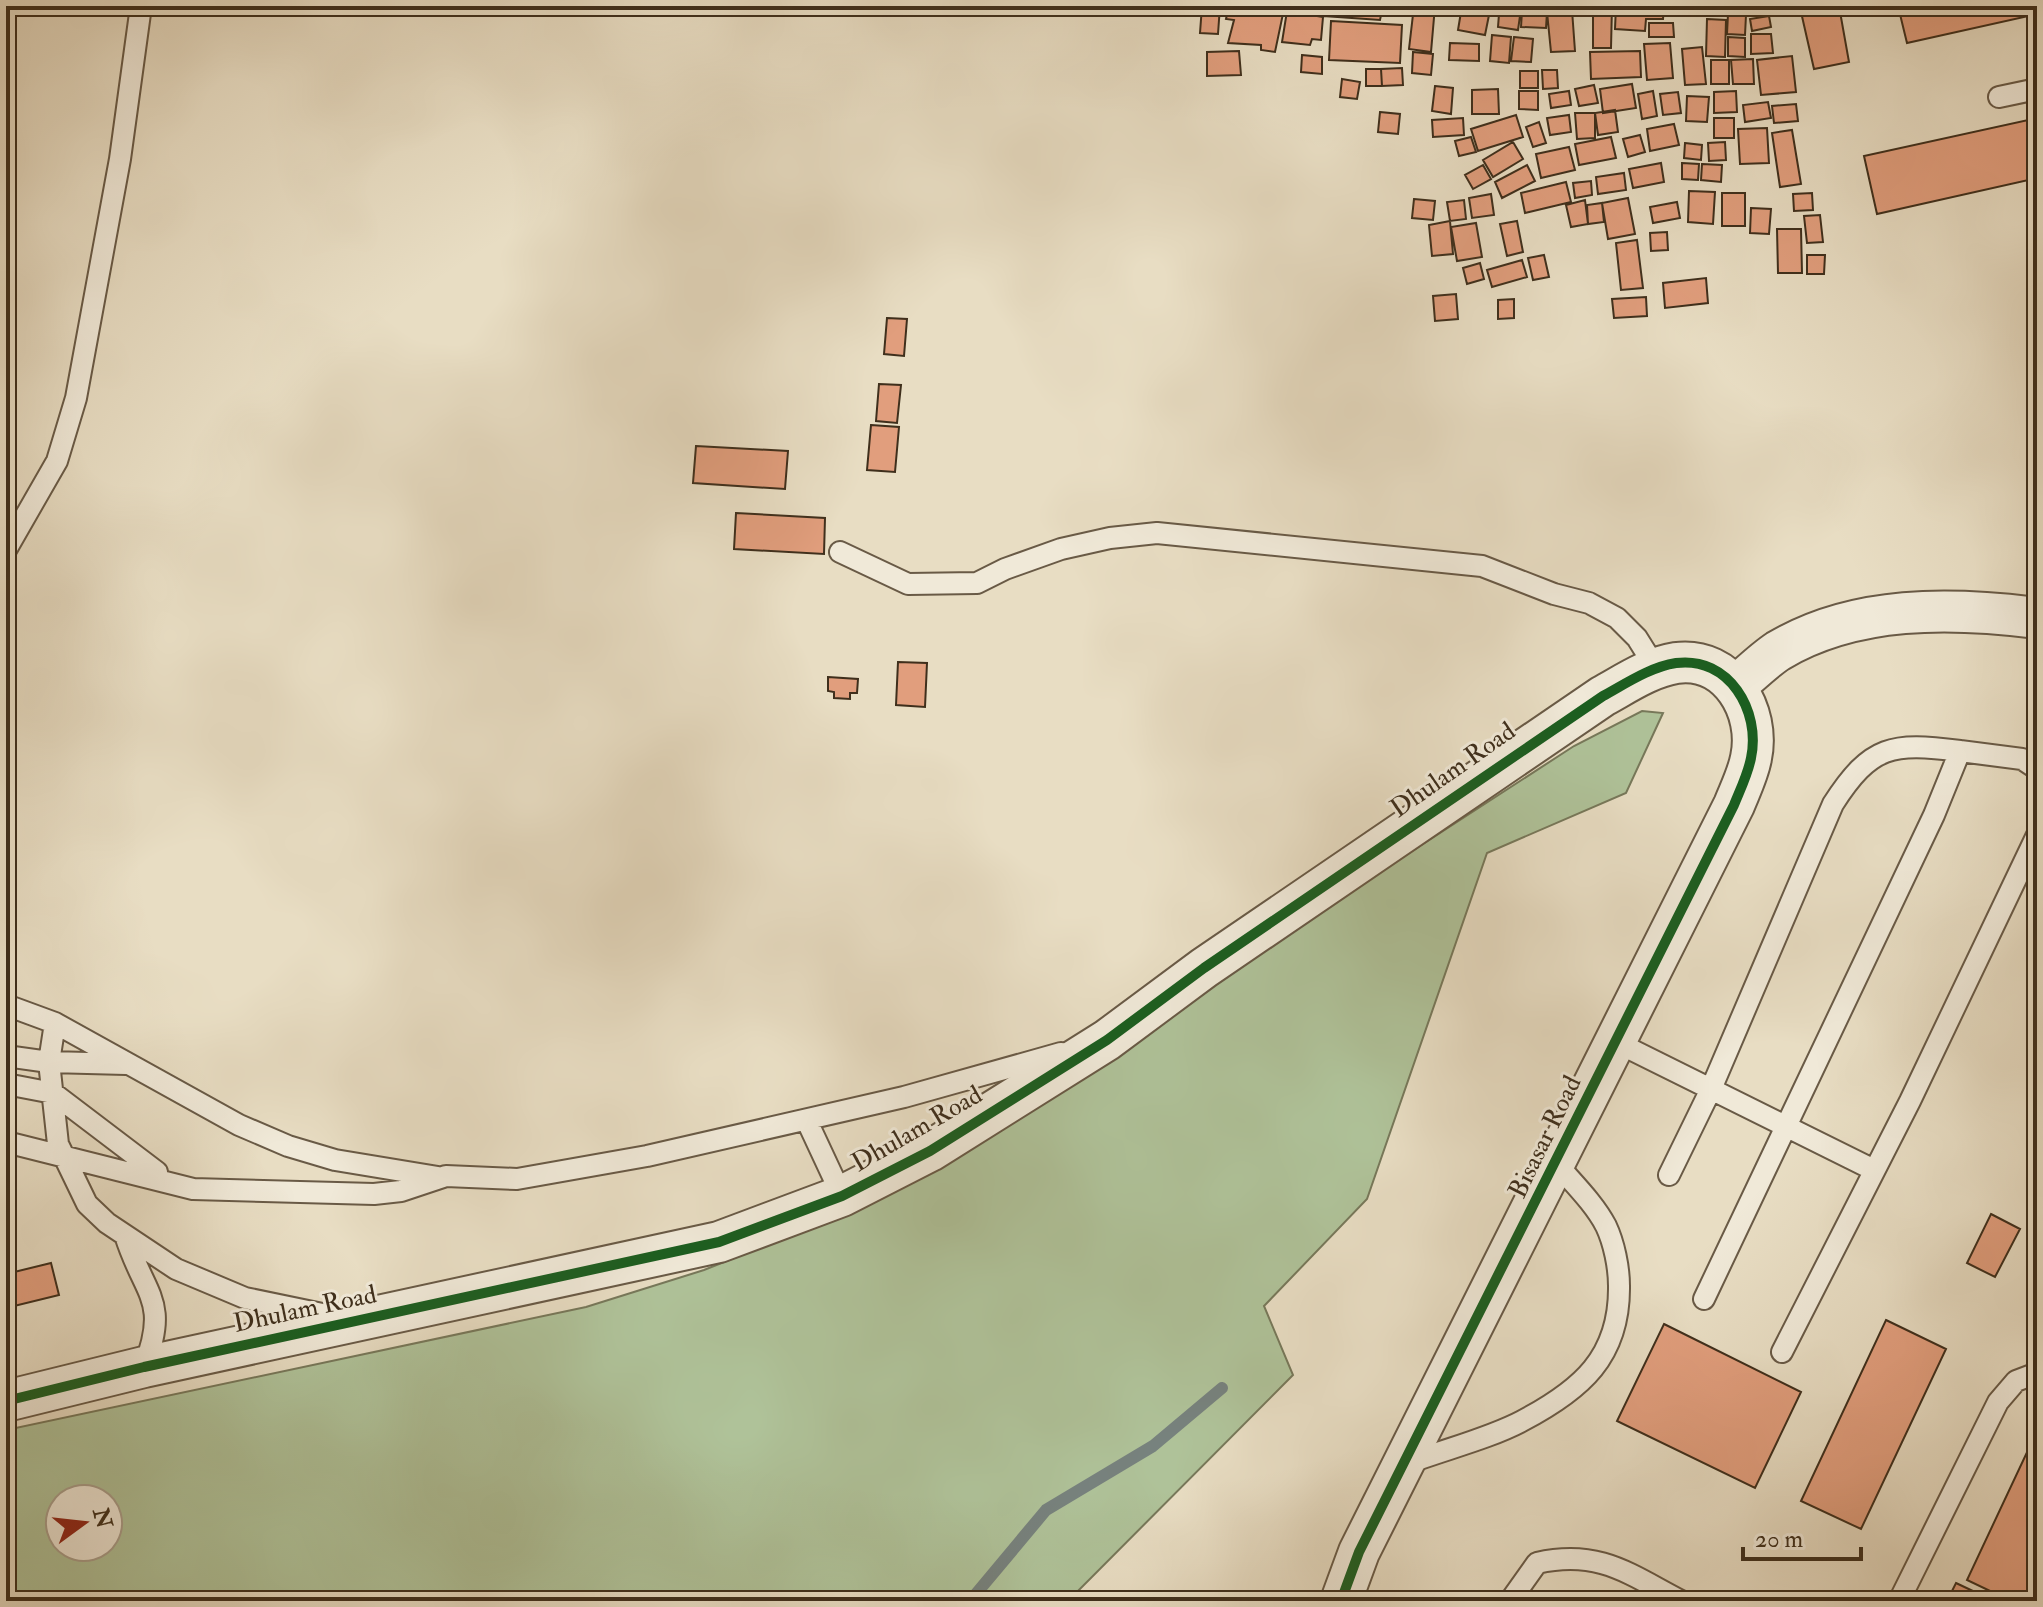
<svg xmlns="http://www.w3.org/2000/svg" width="2043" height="1607" font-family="'IM FELL Double Pica',serif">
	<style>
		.green { fill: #afc299; stroke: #77785a; stroke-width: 2; fill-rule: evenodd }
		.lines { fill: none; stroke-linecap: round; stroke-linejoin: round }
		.stream { stroke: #77827e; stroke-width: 12 }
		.building { fill: #e19e7d; stroke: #3f2f1c; stroke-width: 2 }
		.lane-casing { stroke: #695a46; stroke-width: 24 }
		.street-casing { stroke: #695a46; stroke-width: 44 }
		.lane { stroke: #f0e9d8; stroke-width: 20 }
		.street { stroke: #f0e9d8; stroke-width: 40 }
		.cycleway-casing { stroke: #f0e9d8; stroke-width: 15 }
		.cycleway { stroke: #1b5e20; stroke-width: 10 }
		.labels { text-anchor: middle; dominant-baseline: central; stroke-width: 6; stroke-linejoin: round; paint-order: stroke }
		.street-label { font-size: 26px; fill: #3f2f1c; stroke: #f0e9d8 }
	</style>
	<rect width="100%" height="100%" fill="#e8ddc3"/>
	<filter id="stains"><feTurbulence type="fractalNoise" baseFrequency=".0025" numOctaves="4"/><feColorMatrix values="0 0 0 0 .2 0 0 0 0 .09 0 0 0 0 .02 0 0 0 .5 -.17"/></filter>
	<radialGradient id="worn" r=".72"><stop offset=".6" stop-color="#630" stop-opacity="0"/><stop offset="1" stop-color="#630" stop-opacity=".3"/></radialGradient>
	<!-- green -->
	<path class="green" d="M1642 711 1663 713 1626 793 1487 853 1367 1199 1264 1306 1293 1375 1068 1601H6V1430L586 1307 704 1270 865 1206 1574 746ZM60 1499H108V1547H60Z"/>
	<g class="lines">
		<!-- stream -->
		<path class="stream" d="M970 1601 1046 1510 1153 1446 1222 1388"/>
	</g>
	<!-- building -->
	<path class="building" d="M1202 6H1220L1218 34 1200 33Z
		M1229 6 1284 9 1275 52 1261 50V45L1228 43 1234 20 1226 19Z
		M1325 6H1383L1380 20 1324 16Z
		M1414 6H1435L1431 52 1409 49Z
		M1462 6 1490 10 1485 35 1458 30Z
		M1593 6H1612L1611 48H1593Z
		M1616 6H1664L1663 19H1646L1645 31 1615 29Z
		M1718 6H1761V12L1718 11Z
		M1796 6H1839L1849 62 1814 69 1801 12 1797 14Z
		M1898 6H2037V14L1907 43Z
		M1572 10 1575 51 1551 52 1547 12Z
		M1287 11 1323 17 1321 40 1312 39 1310 45 1282 42Z
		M1522 11 1547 12 1546 28 1521 27Z
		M1499 14 1520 16 1518 30 1498 27Z
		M1728 14 1746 15 1745 35 1727 34Z
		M1769 16 1771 27 1752 31 1750 19Z
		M1707 19 1726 20 1725 57 1706 56Z
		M1331 21 1402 25 1400 63 1329 60Z
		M1649 23H1673L1674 37H1649Z
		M1751 34H1771L1773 53 1751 54Z
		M1492 35 1511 37 1509 63 1490 61Z
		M1514 37 1533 39 1531 62 1511 61Z
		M1728 37 1745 38V57L1728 56Z
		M1450 43 1479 44V61L1449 60Z
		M1670 43 1673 78 1647 80 1644 44Z
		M1702 47 1706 84 1685 85 1682 49Z
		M1239 51 1241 75 1207 76V52Z
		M1640 51 1641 77 1591 79 1590 52Z
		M1413 52 1433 54 1431 75 1412 73Z
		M1302 55 1322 57V74L1301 72Z
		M1792 56 1796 92 1761 95 1757 60Z
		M1753 59 1754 84H1733L1731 60Z
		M1711 60H1729V84H1711Z
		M1402 68 1403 85 1382 86 1381 69Z
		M1366 69H1381L1382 86H1366Z
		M1542 70H1557L1558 88 1543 89Z
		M1520 71H1538V88H1520Z
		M1342 79 1360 82 1357 99 1340 97Z
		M1632 84 1636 108 1603 113 1600 89Z
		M1594 85 1598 103 1579 106 1575 89Z
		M1435 86 1453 88 1451 114 1432 111Z
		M1498 89 1499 114H1472V90Z
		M1519 91H1538V110L1519 109Z
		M1569 91 1571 105 1551 108 1549 94Z
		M1653 91 1657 116 1642 119 1638 94Z
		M1736 91 1737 112 1714 113V92Z
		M1678 92 1681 113 1663 115 1660 94Z
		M1687 96 1709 97 1707 122 1686 121Z
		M1768 102 1771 118 1745 122 1743 105Z
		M1796 104 1798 121 1774 123 1772 106Z
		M1615 110 1618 132 1598 135 1595 113Z
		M1380 112 1400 114 1398 134 1378 132Z
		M1575 113H1595V138L1577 139Z
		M1516 115 1523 137 1478 151 1471 129Z
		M1569 115 1571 132 1550 135 1547 118Z
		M1463 118 1464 135 1433 137 1432 120Z
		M1714 118H1734V138H1714Z
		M2037 118V178L1877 214 1864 156Z
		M1539 122 1546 143 1533 147 1526 127Z
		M1674 124 1679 145 1650 151 1647 129Z
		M1767 128 1769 163 1740 164 1738 129Z
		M1792 130 1801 184 1780 187 1772 133Z
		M1640 135 1645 152 1628 157 1623 139Z
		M1471 137 1476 152 1459 156 1455 141Z
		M1611 137 1616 158 1579 165 1575 144Z
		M1513 142 1523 159 1493 177 1483 160Z
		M1725 142 1726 160 1709 161 1708 143Z
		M1685 143 1702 145 1701 160 1684 158Z
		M1569 147 1575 170 1541 178 1536 154Z
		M1661 163 1664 182 1633 188 1629 169Z
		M1682 163 1699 164 1698 180 1682 179Z
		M1702 164 1722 165 1721 182 1701 180Z
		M1483 165 1491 179 1473 189 1465 175Z
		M1527 165 1535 181 1502 198 1495 182Z
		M1624 173 1626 190 1598 194 1596 177Z
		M1591 181 1592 195 1575 198 1573 183Z
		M1566 182 1571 202 1525 213 1521 193Z
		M1689 191 1715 192 1713 224 1688 222Z
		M1722 193H1745V226H1722Z
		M1812 193 1813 210 1794 211 1793 194Z
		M1491 194 1494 215 1472 218 1469 198Z
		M1628 198 1635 234 1608 239 1602 203Z
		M1414 199 1435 201 1433 220 1412 218Z
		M1464 200 1466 219 1450 221 1447 202Z
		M1585 200 1588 224 1571 227 1566 205Z
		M1677 202 1680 218 1653 223 1650 207Z
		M1602 203 1604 222 1588 224 1587 205Z
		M1751 208 1771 209 1769 234 1750 233Z
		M1820 215 1823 242 1807 243 1804 216Z
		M1450 221 1453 254 1432 256 1429 225Z
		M1517 221 1523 252 1507 256 1500 224Z
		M1476 223 1482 257 1457 261 1451 227Z
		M1777 229H1801L1802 273H1778Z
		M1667 232 1668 250 1651 251 1650 233Z
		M1637 240 1643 288 1621 290 1616 243Z
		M1544 255 1549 277 1533 280 1528 258Z
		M1807 255H1825L1824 274H1807Z
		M1522 260 1527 277 1492 287 1487 270Z
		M1480 263 1484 279 1467 284 1463 268Z
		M1706 278 1708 303 1665 308 1663 283Z
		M1456 294 1458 319 1435 321 1433 296Z
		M1646 297 1647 316 1614 318 1612 299Z
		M1514 299V318L1498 319V300Z
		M887 318 907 319 904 356 884 354Z
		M879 384 901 385 897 423 876 421Z
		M871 425 899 427 895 472 867 470Z
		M696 446 788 451 785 489 693 483Z
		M736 513 825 518 824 554 734 549Z
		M898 662 927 663 925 707 896 705Z
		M828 677 858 679 857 693H850V699L834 698V692L828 691Z
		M1991 1214 2020 1229 1995 1277 1967 1263Z
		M51 1263 59 1295 6 1308V1274Z
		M1886 1320 1946 1349 1861 1529 1801 1501Z
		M1664 1324 1801 1392 1755 1488 1617 1421Z
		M2037 1431V1601H2011L1967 1580Z
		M1956 1583 1994 1601H1947Z"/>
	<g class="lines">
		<defs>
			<path id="lane" d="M1999 97 2037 89
				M6 550 57 461 76 398 120 159 141 6
				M840 552 908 584 977 583 1005 569 1061 549 1110 538 1157 533 1482 566 1554 594 1589 603 1617 618 1637 638 1657 670
				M6 1005 55 1023 239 1125 288 1146 335 1160 438 1177
				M55 1023 49 1062 58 1144 87 1204 107 1223 176 1269 245 1298 332 1316
				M1616 1042 1874 1170
				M6 1056 49 1062 126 1064
				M6 1084 53 1093 157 1172
				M807 1121 842 1196
				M6 1142 193 1189 374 1194 401 1191 446 1176 517 1179 647 1156 904 1097 1061 1053
				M1669 1175 1711 1089 1833 804C1871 745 1892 742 1960 751
				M125 1235C144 1296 170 1299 144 1367
				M1704 1299 1934 815 1960 751 2022 759 2037 769
				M1782 1352 1910 1101 2037 835
				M1406 1464C1442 1450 1488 1439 1522 1421 1581 1390 1620 1357 1619 1286 1619 1267 1614 1243 1606 1226 1594 1203 1573 1183 1556 1163
				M1510 1601 1537 1563C1599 1549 1629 1574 1681 1601
				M1899 1601 1998 1402 2016 1381 2037 1373"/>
			<path id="street" d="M1735 687C1749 675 1763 661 1778 651 1855 605 1951 607 2037 618
				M6 1401 144 1367 719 1242 842 1196 930 1151 1107 1040 1204 968 1603 696C1625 684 1650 667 1676 663 1729 656 1761 711 1751 758 1748 774 1740 790 1734 805L1359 1552 1341 1601"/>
		</defs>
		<!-- lane casing -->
		<use href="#lane" class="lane-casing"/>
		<!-- street casing -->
		<use href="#street" class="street-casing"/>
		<!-- lane -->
		<use href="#lane" class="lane"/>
		<!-- street -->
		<use href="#street" class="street"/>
		<defs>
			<path id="cycleway" d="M6 1401 144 1367 719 1242 842 1196 930 1151 1107 1040 1204 968 1603 696C1625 684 1650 667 1676 663 1729 656 1761 711 1751 758 1748 774 1740 790 1734 805L1359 1552 1341 1601"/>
		</defs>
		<!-- cycleway casing -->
		<use href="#cycleway" class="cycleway-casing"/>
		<!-- cycleway -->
		<use href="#cycleway" class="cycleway"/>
	</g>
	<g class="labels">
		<!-- street labels -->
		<g class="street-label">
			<text transform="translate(1453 770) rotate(-35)">Dhulam Road</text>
			<text transform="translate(917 1129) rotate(-30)">Dhulam Road</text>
			<text transform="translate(1545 1137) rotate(-64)">Bisasar Road</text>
			<text transform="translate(305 1309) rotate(-12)">Dhulam Road</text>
		</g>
	</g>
	<!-- margin -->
	<rect width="2043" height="1607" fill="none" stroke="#e8ddc3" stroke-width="32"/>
	<rect x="8" y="8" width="2027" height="1591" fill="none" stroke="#3f2f1c" stroke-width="4"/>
	<rect x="16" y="16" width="2011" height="1575" fill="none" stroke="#3f2f1c" stroke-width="2"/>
	<!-- north arrow -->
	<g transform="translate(84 1523) rotate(75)"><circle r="38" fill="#f0e9d8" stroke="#a99f8d" stroke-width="2"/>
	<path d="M0-6L14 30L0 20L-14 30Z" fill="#8f2418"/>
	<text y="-12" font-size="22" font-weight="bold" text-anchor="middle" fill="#3f2f1c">N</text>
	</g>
	<!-- scale -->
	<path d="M1743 1547v12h118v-12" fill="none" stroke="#3f2f1c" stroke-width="4"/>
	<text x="1755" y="1547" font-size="24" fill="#3f2f1c" stroke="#f0e9d8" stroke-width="6" paint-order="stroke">20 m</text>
	<rect width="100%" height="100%" filter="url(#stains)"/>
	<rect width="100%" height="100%" fill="url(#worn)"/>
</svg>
